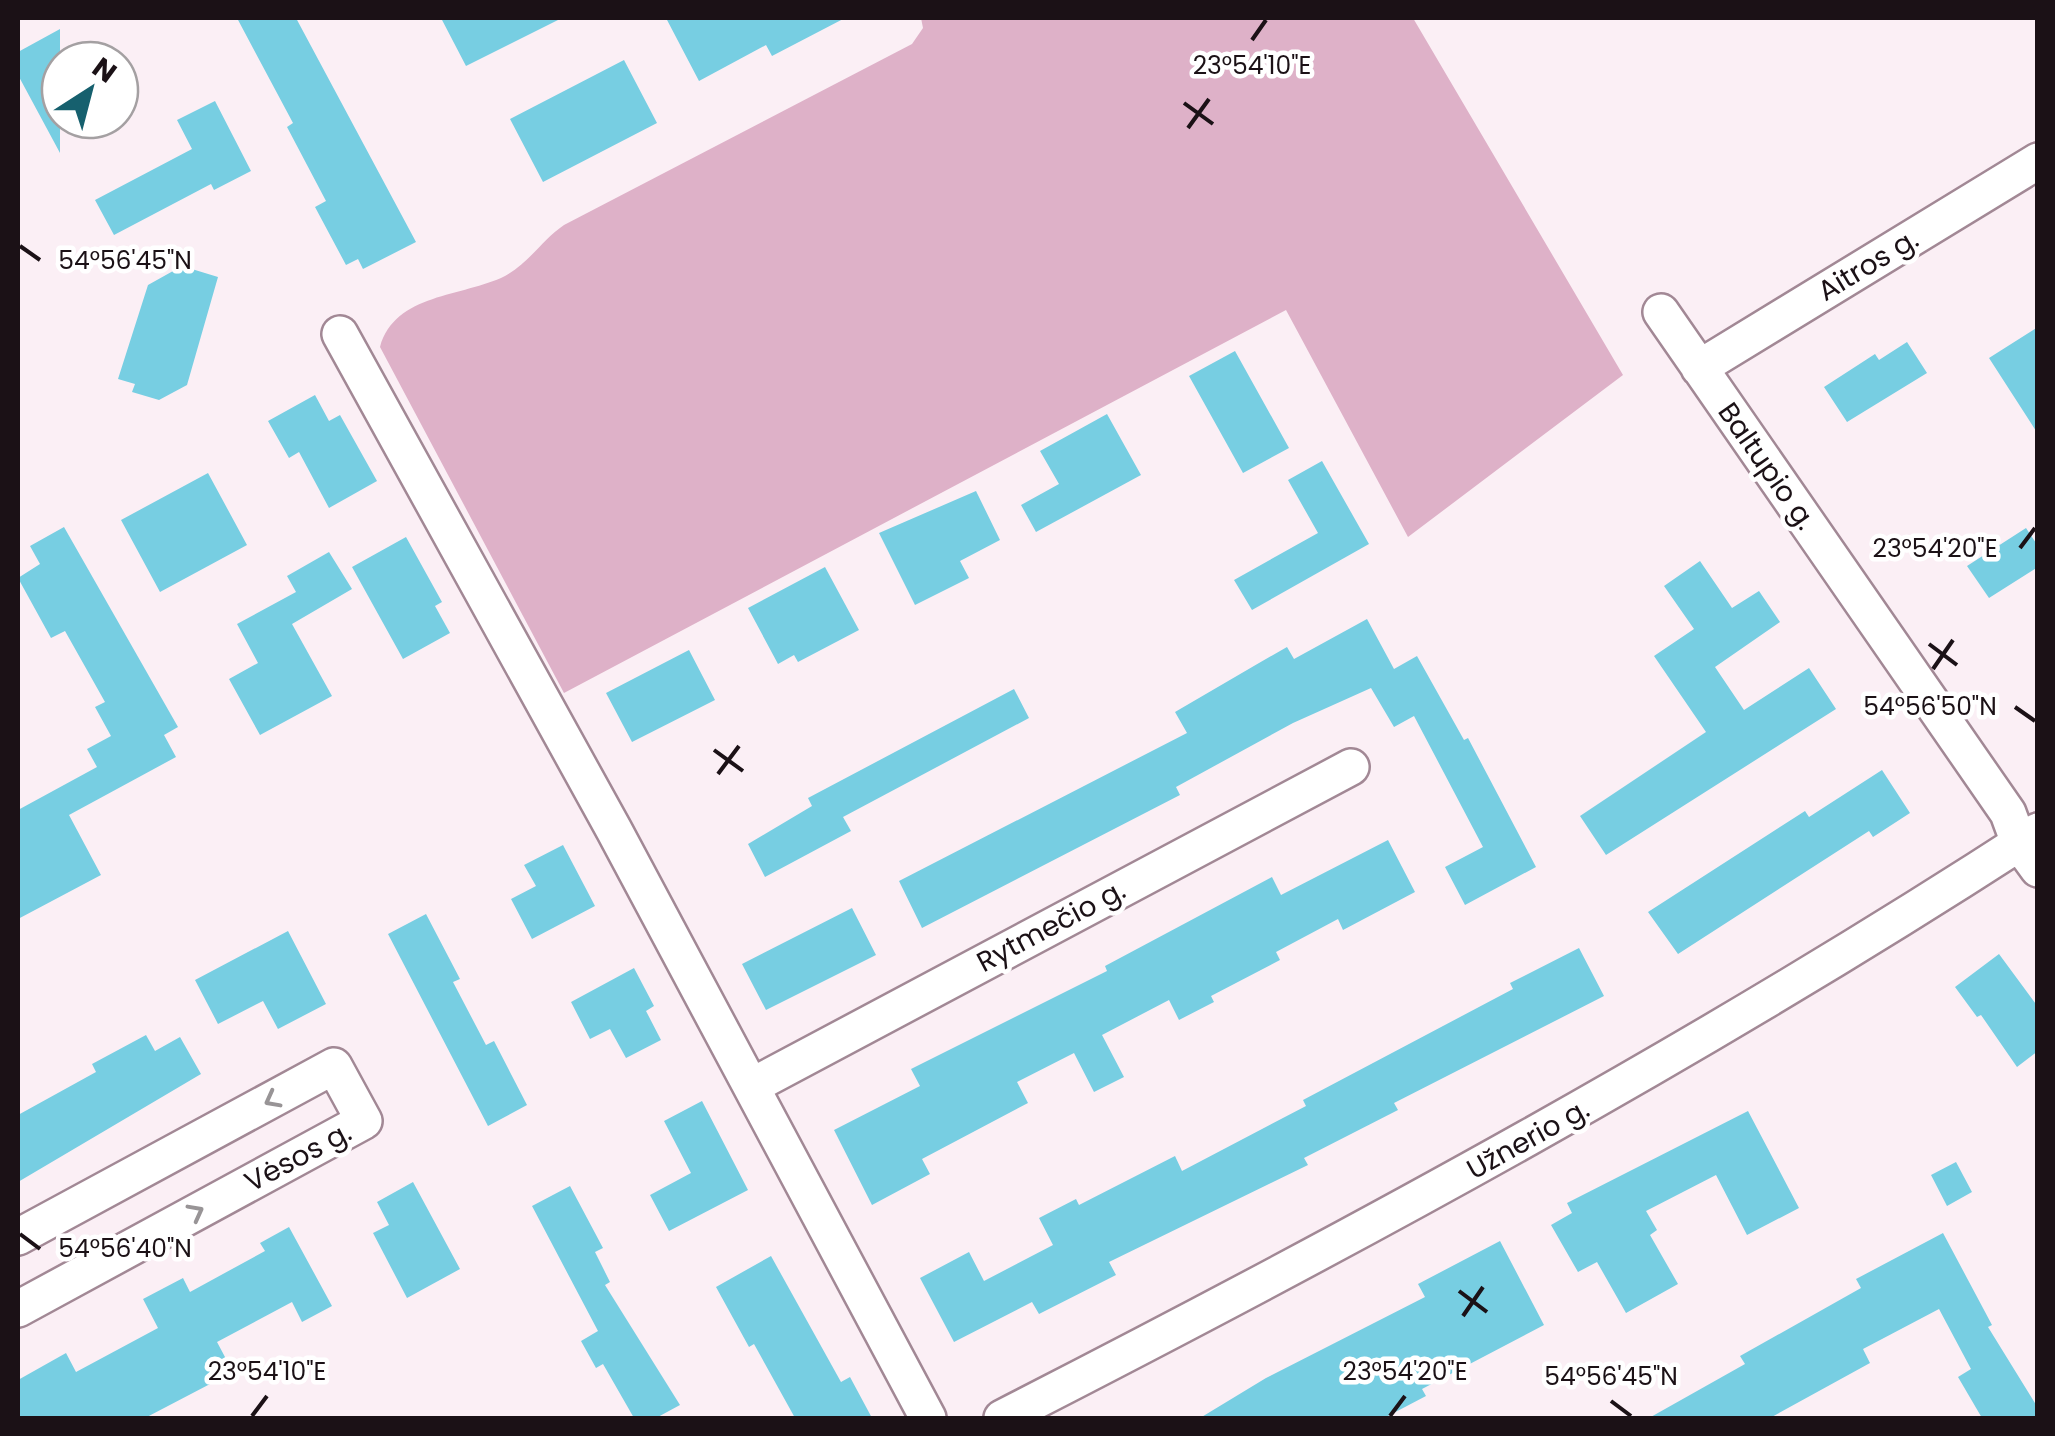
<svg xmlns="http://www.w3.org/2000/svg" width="2055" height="1436" font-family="Poppins,sans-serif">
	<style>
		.green { fill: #deb1c8 }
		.building { fill: #77cee2 }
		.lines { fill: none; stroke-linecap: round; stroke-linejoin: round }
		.street-casing { stroke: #a28895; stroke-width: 40 }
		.street { stroke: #fff; stroke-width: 35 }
		.oneway { stroke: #989496 }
		.ticks { fill: none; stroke: #1b1116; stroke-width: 4 }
		.labels { text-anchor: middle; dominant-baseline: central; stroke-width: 9; stroke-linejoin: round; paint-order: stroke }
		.street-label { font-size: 28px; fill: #1b1116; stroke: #fff }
		.ticks-label { font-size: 25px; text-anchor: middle; fill: #1b1116; stroke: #fff; stroke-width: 9; stroke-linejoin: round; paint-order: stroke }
	</style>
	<rect width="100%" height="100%" fill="#fbeff5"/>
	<!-- green -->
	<path class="green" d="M921 18H1413L1623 375 1408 537 1286 310 564 693 380 347C395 293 463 297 505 276 529 263 542 240 564 225L912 44 923 28Z"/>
	<!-- building -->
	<path class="building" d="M237 18H296L416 242 363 269 358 259 346 265 315 207 326 201 287 127 293 123Z
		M441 18H562L466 66Z
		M666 18H845L772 56 766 45 699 81Z
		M60 29V153L18 75V52Z
		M624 60 657 123 543 182 510 119Z
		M215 101 251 171 214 190 211 184 114 235 95 200 192 149 177 120Z
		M182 266 218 277 187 385 159 400 132 392 135 384 118 379 148 285Z
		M2038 327V434L1989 358Z
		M1907 342 1927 373 1847 422 1824 387 1875 354 1879 360Z
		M1235 351 1289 448 1243 473 1189 376Z
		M315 395 329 421 340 415 377 481 329 508 299 452 289 458 268 421Z
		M1107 414 1141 475 1036 532 1021 505 1059 484 1040 451Z
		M1322 461 1369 544 1252 610 1234 580 1318 533 1288 480Z
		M208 473 247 545 160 592 121 520Z
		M976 491 1000 540 960 561 969 578 915 605 879 533Z
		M64 527 178 727 164 735 176 757 69 815 101 875 18 919V810L97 767 87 749 111 736 95 707 105 702 65 631 51 638 18 578 40 564 30 546Z
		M2026 528 2038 546V567L1989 598 1967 566Z
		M406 537 442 602 435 606 450 633 403 659 352 567Z
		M329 552 352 589 292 624 332 696 260 735 229 679 258 663 237 624 296 592 287 576Z
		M1700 561 1732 608 1759 591 1780 622 1715 667 1744 710 1809 668 1836 709 1606 855 1580 816 1706 732 1654 656 1694 629 1664 586Z
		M825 567 859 630 798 662 794 655 778 664 748 608Z
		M1367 619 1394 669 1417 656 1464 740 1468 738 1536 867 1465 905 1445 867 1483 847 1414 716 1394 727 1371 688 1293 723 1176 787 1180 795 922 928 899 881 1187 733 1175 712 1259 663 1287 647 1294 659Z
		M689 650 715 700 632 742 606 693Z
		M1014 689 1029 718 843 817 851 831 765 877 748 844 812 806 808 798Z
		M1882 770 1910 813 1873 837 1869 831 1678 954 1648 912 1805 811 1809 817Z
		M1388 840 1415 892 1343 930 1338 919 1276 952 1280 960 1211 996 1214 1002 1179 1020 1169 1000 1102 1035 1124 1077 1094 1092 1074 1053 1017 1082 1028 1103 922 1159 930 1174 872 1205 834 1130 920 1086 911 1069 1107 971 1105 966 1272 877 1281 895Z
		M563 845 595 906 532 939 511 899 536 886 524 865Z
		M852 908 876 955 766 1010 742 964Z
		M426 914 460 979 453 982 486 1045 494 1041 527 1105 488 1126 388 934Z
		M288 931 326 1004 278 1029 263 1001 218 1024 195 980Z
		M1579 948 1604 996 1394 1103 1398 1110 1304 1158 1308 1165 1109 1262 1116 1275 1039 1314 1032 1302 954 1342 920 1278 969 1252 984 1281 1053 1245 1039 1218 1076 1199 1079 1205 1175 1156 1182 1171 1306 1106 1303 1100 1513 989 1510 983Z
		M1999 954 2038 1007V1051L2017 1067 1981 1015 1977 1017 1955 987Z
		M634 968 654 1006 646 1011 661 1040 626 1058 610 1029 590 1039 571 1002Z
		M146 1035 155 1051 180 1037 201 1074 18 1182V1115L96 1072 92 1064Z
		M702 1101 748 1190 669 1231 650 1195 691 1173 664 1121Z
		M1748 1111 1799 1208 1747 1235 1716 1175 1646 1211 1657 1230 1650 1235 1678 1284 1626 1313 1597 1262 1578 1272 1551 1225 1572 1213 1567 1203Z
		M1956 1162 1972 1192 1947 1206 1931 1175Z
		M413 1182 460 1269 407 1298 373 1233 389 1225 377 1202Z
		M570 1186 603 1248 595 1252 610 1282 605 1285 680 1405 656 1418H634L603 1364 596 1368 581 1341 598 1331 532 1206Z
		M289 1227 332 1306 302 1322 292 1302 217 1342 233 1372 145 1418H18V1380L66 1353 76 1372 158 1328 143 1299 183 1278 190 1292 265 1251 260 1243Z
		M1943 1233 1992 1325 1988 1327 2038 1408V1418H1982L1958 1377 1971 1369 1939 1309 1863 1349 1870 1363 1770 1418H1649L1745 1364 1740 1356 1861 1288 1856 1279Z
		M1500 1241 1544 1325 1422 1389 1426 1396 1384 1418H1200L1266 1378 1425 1297 1418 1284Z
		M771 1256 841 1382 850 1377 872 1418H795L754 1344 749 1347 716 1287Z"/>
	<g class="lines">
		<defs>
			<path id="street" d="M1661 312 2008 813 2019 843 2038 869
				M340 334 614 830 928 1418
				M1699 368 2038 161
				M752 1086 1351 767
				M18 1237 334 1066 364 1121 18 1309
				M1002 1418C1356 1237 1704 1048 2038 831"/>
		</defs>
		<!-- street casing -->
		<use href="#street" class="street-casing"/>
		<!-- street -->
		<use href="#street" class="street"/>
	</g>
	<!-- one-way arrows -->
	<defs><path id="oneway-chevron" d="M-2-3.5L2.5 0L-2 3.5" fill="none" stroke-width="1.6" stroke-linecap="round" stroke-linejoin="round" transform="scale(2.5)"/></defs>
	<g class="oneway">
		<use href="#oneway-chevron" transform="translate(272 1100) rotate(152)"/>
		<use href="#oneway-chevron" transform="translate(196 1212) rotate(-28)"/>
	</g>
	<!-- ticks -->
	<path class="ticks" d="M1252 40 1266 20M1184 103 1213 124M1188 128 1209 99M20 246 40 260M2020 548 2035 528M1929 644 1957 665M1933 669 1953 640M2015 707 2035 721M714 750 743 771M718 774 739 746M20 1234 40 1249M1459 1291 1487 1312M1463 1316 1483 1287M1611 1401 1631 1416M252 1416 267 1396M1390 1416 1405 1396"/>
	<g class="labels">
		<!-- street labels -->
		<g class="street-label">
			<text transform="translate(1868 265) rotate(-31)">Aitros g.</text>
			<text transform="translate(1767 466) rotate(55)">Baltupio g.</text>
			<text transform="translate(1051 926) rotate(-28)">Rytmečio g.</text>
			<text transform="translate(1528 1139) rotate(-29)">Užnerio g.</text>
			<text transform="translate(298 1157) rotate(-28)">Vėsos g.</text>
		</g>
	</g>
	<g class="ticks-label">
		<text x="1252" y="74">23°54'10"E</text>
		<text x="125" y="269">54°56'45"N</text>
		<text x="1935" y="557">23°54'20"E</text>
		<text x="1930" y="715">54°56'50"N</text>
		<text x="125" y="1257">54°56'40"N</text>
		<text x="267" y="1380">23°54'10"E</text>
		<text x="1405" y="1380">23°54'20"E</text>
		<text x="1611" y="1385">54°56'45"N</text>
	</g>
	<!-- border -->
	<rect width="2055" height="1436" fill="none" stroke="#1b1116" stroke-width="40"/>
	<!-- north arrow -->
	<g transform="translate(90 90) rotate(36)"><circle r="48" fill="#ffffff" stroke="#a4a0a2" stroke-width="2.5"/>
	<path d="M0-8L18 38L0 25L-18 38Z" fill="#16606e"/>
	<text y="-15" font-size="28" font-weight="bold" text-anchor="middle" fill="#1b1116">N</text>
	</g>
</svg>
